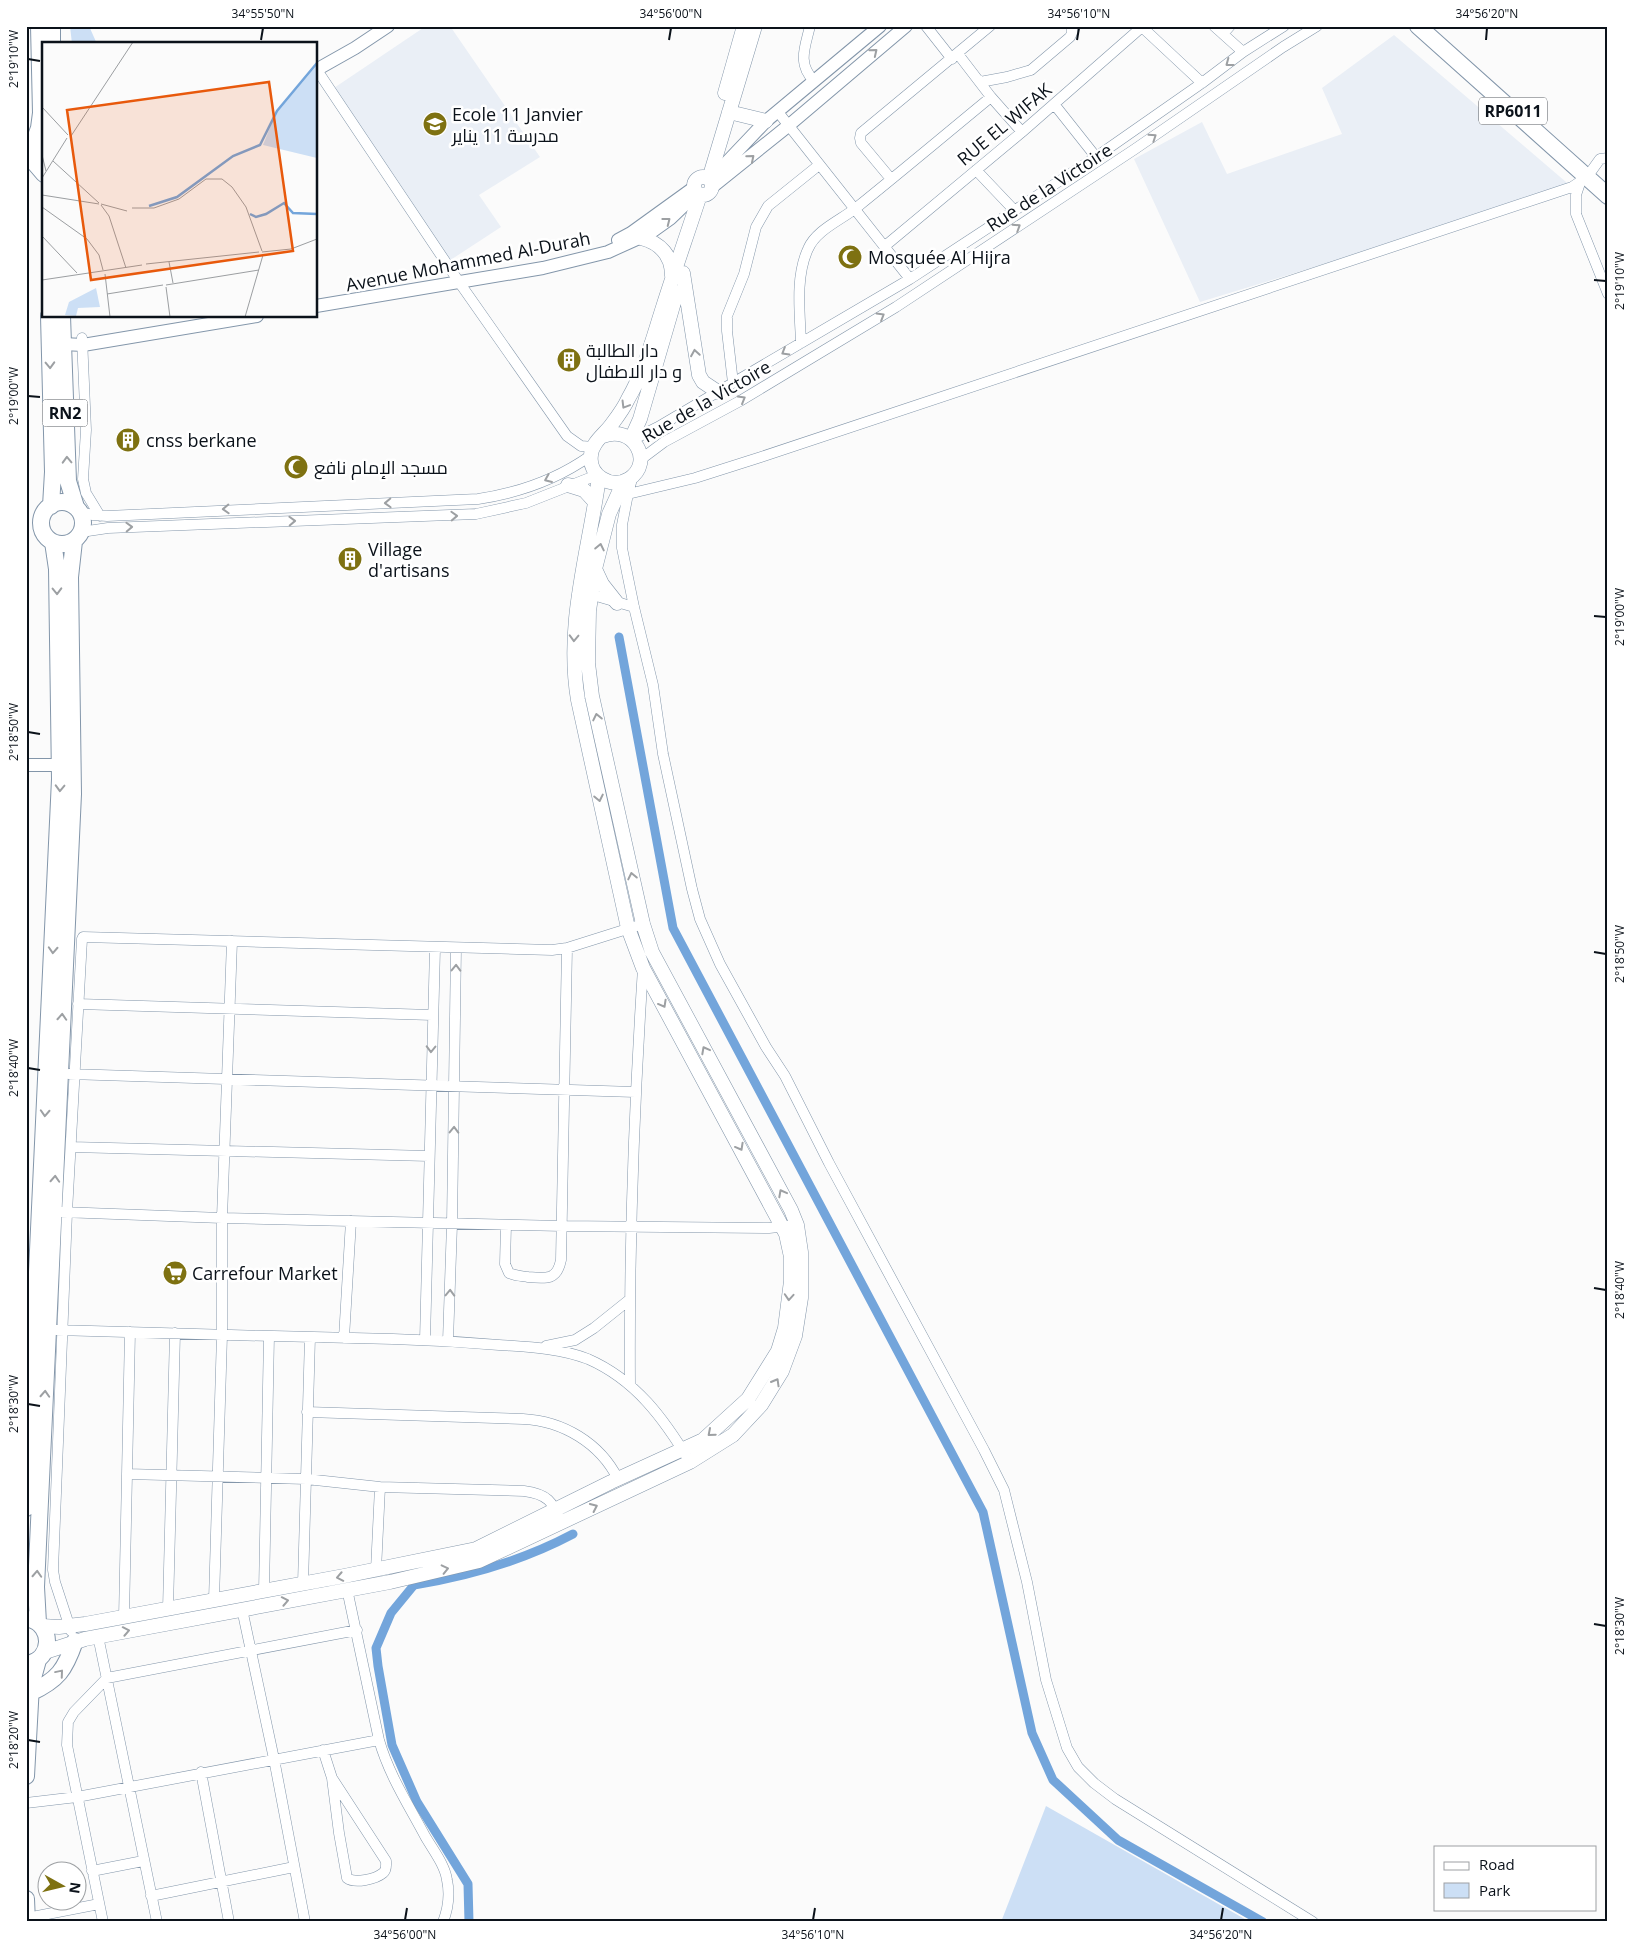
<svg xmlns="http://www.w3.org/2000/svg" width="1634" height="1948" font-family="'Open Sans',Cairo,sans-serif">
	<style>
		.built { fill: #eaeff6 }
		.green { fill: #ccdff5 }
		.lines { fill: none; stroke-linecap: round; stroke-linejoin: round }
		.canal { stroke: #73a5db; stroke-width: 9 }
		.minor-casing { stroke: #8396aa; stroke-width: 11 }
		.tertiary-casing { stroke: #8396aa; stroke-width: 14 }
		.secondary-casing { stroke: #8396aa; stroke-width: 15 }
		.trunk-casing { stroke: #8396aa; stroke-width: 18 }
		.minor { stroke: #fff; stroke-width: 10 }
		.tertiary { stroke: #fff; stroke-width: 12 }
		.secondary { stroke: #fff; stroke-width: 14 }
		.trunk { stroke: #fff; stroke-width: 16 }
		.oneway { stroke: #9da0a3 }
		.ticks { fill: none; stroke: #0b121a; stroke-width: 2 }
		.labels { text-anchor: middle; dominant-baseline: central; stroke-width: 5; stroke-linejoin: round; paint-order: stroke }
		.shield { fill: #fff; stroke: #54595f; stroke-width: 1 }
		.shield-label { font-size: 16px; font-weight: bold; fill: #0b121a }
		.poi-label { font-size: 18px; fill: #0b121a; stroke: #fff; text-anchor: start }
		.street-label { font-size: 18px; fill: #0b121a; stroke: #fff }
		.inset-river { fill: none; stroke: #73a5db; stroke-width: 2.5 }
		.inset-road { fill: none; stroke: #9b9ea1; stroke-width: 1 }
		.view { fill: #e8590c; fill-opacity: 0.15; stroke: #e8590c; stroke-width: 2.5 }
		.inset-edge { fill: none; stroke: #0b121a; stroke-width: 2.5 }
		.neatline { fill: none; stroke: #0b121a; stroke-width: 2 }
		.ticks-label { font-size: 12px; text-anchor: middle; fill: #0b121a }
	</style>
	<rect width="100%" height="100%" fill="#fbfbfb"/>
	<!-- built -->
	<path class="built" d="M426 26H450L540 157 479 195 501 227 449 261 331 90Z
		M1394 35 1573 188 1200 302 1134 159 1202 122 1227 174 1342 134 1322 88Z"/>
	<!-- green -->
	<path class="green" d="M70 26H89L97 44H72Z
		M1046 1806 1250 1922H1001Z"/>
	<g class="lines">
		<!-- canal -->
		<path class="canal" d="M619 637 673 928 983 1512 1032 1733 1053 1780 1118 1840 1263 1922
			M469 1922 468 1884 417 1802 392 1745 378 1666 376 1648 391 1613 414 1585C469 1576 524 1560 573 1534"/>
		<defs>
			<path id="minor" d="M810 26C805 48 797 63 814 81
				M926 26 952 59
				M1214 26 1243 52
				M1142 27 1202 83
				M1223 34 1230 26
				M958 54 991 97 1022 132
				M317 70 459 282 567 436 581 446 593 447
				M980 82 1007 77 1031 70 1070 37 1072 33V26
				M1054 104 1096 157
				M778 112 910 279
				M976 170 1014 210
				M891 179 861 143 860 138 861 133 990 26
				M1580 183 1576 195V214L1608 294
				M885 246 1022 132 1143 26
				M82 338 86 430 83 479 86 493 100 516
				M801 343C800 313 795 277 808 249 816 230 841 220 856 208 902 171 946 134 991 97
				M733 383 727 331V316L744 274 756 227 768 206 819 165
				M632 440 658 427 910 279 1096 157 1202 83 1243 52 1284 26
				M640 460 664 442 740 401 896 307 1135 149 1283 47 1317 26
				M633 475 628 494 622 525V548L634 607 653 685 663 754 692 889 700 919 720 964 766 1047 785 1076 829 1163 984 1450 1004 1490 1027 1582 1046 1680 1067 1748 1078 1767 1094 1783 1115 1799 1313 1922
				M628 494 695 478 761 457 1572 187 1587 177 1600 159 1608 158
				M79 512 93 515 107 516 478 499C518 493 556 480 590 456
				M81 532 108 528 476 514 526 503 597 475
				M586 593 634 607
				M78 1004 432 1015
				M69 1074 635 1092
				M71 1147 429 1156
				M61 1212 222 1218 562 1226 769 1228 797 1225
				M506 1225 505 1264 509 1273C515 1276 522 1276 528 1277 547 1279 557 1280 561 1260L567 948
				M56 1330C168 1334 281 1336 393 1339 429 1340 464 1342 499 1345 529 1347 560 1348 588 1359 636 1380 664 1419 690 1462
				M344 1338 351 1221
				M425 1340 435 948
				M448 1341 452 1224 456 948
				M546 1346 575 1340 594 1328 629 1300
				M630 1384C629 1245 634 1106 643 968
				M307 1412 523 1419C563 1421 600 1443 618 1479
				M127 1474 306 1479 380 1487 524 1491C547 1494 553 1501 561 1523
				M376 1570 380 1487
				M303 1584 310 1337
				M347 1589 379 1740C389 1775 408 1804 425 1836 433 1850 445 1865 447 1880 450 1894 448 1909 443 1922
				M264 1591 269 1336
				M214 1600 222 1335V1218L232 941
				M168 1609 175 1333
				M242 1609 274 1759 305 1922
				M124 1617 130 1332
				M71 1631 55 1582 53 1570 67 1212 82 939 83 937 552 950 567 948 643 924
				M98 1636 157 1922
				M323 1750 332 1778 386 1861C386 1865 387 1870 383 1873 376 1879 355 1884 347 1878L339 1833 332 1778
				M201 1772 229 1922
				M26 1803 77 1797 379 1740
				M92 1871 143 1861
				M151 1896 294 1867
				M27 1918 99 1904
				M103 1922 67 1745 68 1722 74 1712 107 1678 357 1630"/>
			<path id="tertiary" d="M316 70 355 48 388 26
				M710 180 766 121 880 26
				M712 187 788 126 906 26
				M618 240 631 233 692 189
				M316 306 543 268 608 252 650 233 671 218 697 193
				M63 344 83 345 257 316
				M26 765H60"/>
			<path id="secondary" d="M725 93 744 26
				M729 112 766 121
				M694 186a9 9 0 1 1 18 0a9 9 0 1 1-18 0Z
				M709 179 755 26
				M641 238C661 243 672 256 672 276
				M683 273 699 375 703 382 718 392
				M603 436C633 424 655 462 629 479 611 490 588 475 591 455 592 442 605 434 612 424 618 416 624 408 628 399 645 370 653 338 663 307 675 269 688 232 700 195
				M631 439 640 419 677 292
				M568 485 584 490 595 502
				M595 569 602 584 617 603
				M42 1626 59 1627 85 1624 344 1576 476 1549 611 1482 703 1440 748 1399 778 1351 785 1328 791 1281V1257L786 1234 643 968 628 928 578 700C565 623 589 552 599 477
				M45 1652 85 1639 390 1582 479 1561 690 1462 733 1435 761 1405 782 1371 795 1336 801 1298V1252L797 1225 791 1210 652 952 643 924 592 696 588 663 589 611 595 569 609 514 624 481"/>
			<path id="trunk" d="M39 26 41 113 39 128 35 139 44 161
				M52 26V44
				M1418 26 1608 196
				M26 153 44 174
				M49 316 53 472 51 506
				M62 316 68 481 76 507
				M41 523a21 21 0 1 1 42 0a21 21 0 1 1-42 0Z
				M26 1508 60 779 57 569 53 542
				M38 1623 36 1587 73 794 70 577 74 541
				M28 1664C53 1658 53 1626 30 1619
				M30 1693C58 1680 65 1670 75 1641
				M26 1776 31 1685 38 1660
				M26 1899 27 1922"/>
		</defs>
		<!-- minor casing -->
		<use href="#minor" class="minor-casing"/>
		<!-- tertiary casing -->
		<use href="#tertiary" class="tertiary-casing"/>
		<!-- secondary casing -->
		<use href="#secondary" class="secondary-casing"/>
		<!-- trunk casing -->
		<use href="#trunk" class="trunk-casing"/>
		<!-- minor -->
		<use href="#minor" class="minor"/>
		<!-- tertiary -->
		<use href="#tertiary" class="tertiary"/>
		<!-- secondary -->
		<use href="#secondary" class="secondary"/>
		<!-- trunk -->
		<use href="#trunk" class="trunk"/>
	</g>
	<!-- one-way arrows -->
	<defs><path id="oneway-chevron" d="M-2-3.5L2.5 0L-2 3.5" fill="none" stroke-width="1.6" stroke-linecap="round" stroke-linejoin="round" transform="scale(1.25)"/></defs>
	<g class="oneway">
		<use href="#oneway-chevron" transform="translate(874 52) rotate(-39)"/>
		<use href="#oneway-chevron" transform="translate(1229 63) rotate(143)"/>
		<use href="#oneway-chevron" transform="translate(1153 137) rotate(-34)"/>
		<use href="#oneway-chevron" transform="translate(751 158) rotate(-40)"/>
		<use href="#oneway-chevron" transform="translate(667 221) rotate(-38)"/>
		<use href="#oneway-chevron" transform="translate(1017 227) rotate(-33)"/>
		<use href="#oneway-chevron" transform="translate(881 316) rotate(-31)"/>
		<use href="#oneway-chevron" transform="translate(785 352) rotate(149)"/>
		<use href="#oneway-chevron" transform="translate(695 353) rotate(-99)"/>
		<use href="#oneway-chevron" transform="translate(50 365) rotate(88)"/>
		<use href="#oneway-chevron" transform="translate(742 399) rotate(-30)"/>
		<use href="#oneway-chevron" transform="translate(625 405) rotate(121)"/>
		<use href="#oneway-chevron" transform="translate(67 460) rotate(-92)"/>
		<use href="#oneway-chevron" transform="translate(548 479) rotate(157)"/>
		<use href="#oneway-chevron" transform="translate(388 503) rotate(178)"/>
		<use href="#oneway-chevron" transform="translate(226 509) rotate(178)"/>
		<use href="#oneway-chevron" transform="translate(454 516) rotate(-2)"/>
		<use href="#oneway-chevron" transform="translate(292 521) rotate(-2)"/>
		<use href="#oneway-chevron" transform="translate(129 527) rotate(-2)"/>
		<use href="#oneway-chevron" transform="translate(600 547) rotate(-78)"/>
		<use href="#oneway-chevron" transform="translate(57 591) rotate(89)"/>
		<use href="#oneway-chevron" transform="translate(574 638) rotate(92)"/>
		<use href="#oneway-chevron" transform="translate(597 717) rotate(-102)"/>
		<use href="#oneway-chevron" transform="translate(60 788) rotate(92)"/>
		<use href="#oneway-chevron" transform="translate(599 798) rotate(78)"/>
		<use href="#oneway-chevron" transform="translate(632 876) rotate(-102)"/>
		<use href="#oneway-chevron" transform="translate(53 950) rotate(93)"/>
		<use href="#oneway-chevron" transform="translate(456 968) rotate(-89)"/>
		<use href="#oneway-chevron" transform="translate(663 1004) rotate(61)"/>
		<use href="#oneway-chevron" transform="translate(62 1017) rotate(-87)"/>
		<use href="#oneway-chevron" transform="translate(431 1049) rotate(91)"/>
		<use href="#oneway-chevron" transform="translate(705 1050) rotate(-118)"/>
		<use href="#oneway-chevron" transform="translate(45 1113) rotate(93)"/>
		<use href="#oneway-chevron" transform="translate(454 1130) rotate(-89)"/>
		<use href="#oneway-chevron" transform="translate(740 1147) rotate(61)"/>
		<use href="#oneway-chevron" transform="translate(55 1179) rotate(-87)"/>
		<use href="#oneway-chevron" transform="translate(782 1193) rotate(-118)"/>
		<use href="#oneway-chevron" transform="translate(450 1293) rotate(-88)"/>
		<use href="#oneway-chevron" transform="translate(789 1297) rotate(94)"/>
		<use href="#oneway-chevron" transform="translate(776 1382) rotate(-60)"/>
		<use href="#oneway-chevron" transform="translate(45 1394) rotate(-87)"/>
		<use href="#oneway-chevron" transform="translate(711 1433) rotate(139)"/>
		<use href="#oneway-chevron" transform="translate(594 1507) rotate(-25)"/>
		<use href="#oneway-chevron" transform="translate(445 1569) rotate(-13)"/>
		<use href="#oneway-chevron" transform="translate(37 1574) rotate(-87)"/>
		<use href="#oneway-chevron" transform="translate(340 1577) rotate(169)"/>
		<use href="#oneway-chevron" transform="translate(285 1601) rotate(-11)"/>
		<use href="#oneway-chevron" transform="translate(126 1631) rotate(-11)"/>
		<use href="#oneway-chevron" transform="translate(60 1673) rotate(-50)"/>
	</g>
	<!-- ticks -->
	<path class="ticks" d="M261 40 263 28M669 40 671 28M1077 40 1079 28M1486 40 1487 28M28 59 40 61M1594 280 1606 281M28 396 40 397M1594 616 1606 617M28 732 40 734M1594 952 1606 954M28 1068 40 1070M1594 1288 1606 1290M28 1404 40 1406M1594 1624 1606 1626M28 1740 40 1742M405 1920 407 1908M813 1920 815 1908M1221 1920 1223 1908"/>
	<!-- icons -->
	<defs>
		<symbol id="school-disc" viewBox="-11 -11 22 22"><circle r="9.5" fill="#7e7111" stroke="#fff"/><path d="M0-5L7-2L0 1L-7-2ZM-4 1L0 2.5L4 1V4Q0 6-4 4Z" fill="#fff"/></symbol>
		<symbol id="mosque-disc" viewBox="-11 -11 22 22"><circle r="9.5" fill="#7e7111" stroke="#fff"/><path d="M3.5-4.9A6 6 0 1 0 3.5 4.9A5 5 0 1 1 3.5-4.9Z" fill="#fff"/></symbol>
		<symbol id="building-disc" viewBox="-11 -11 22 22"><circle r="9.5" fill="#7e7111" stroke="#fff"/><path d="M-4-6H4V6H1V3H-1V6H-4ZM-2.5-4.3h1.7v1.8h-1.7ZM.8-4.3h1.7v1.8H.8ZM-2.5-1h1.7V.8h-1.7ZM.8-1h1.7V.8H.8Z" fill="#fff"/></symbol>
		<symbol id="supermarket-disc" viewBox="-11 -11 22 22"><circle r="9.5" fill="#7e7111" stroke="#fff"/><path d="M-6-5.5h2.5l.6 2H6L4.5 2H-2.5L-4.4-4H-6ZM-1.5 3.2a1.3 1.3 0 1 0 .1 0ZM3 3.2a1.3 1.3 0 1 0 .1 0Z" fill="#fff"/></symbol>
	</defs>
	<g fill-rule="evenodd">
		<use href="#school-disc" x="421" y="110" width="28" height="28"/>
		<use href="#mosque-disc" x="836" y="243" width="28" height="28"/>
		<use href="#building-disc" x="555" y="346" width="28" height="28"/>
		<use href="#building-disc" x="114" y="426" width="28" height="28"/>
		<use href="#mosque-disc" x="282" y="453" width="28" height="28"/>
		<use href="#building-disc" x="336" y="545" width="28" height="28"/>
		<use href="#supermarket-disc" x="161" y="1259" width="28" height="28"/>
	</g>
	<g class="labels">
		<!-- shield labels -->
		<g class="shield">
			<rect x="1479" y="97.5" width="68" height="27" rx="4"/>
			<rect x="42.5" y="399.5" width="45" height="27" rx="4"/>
		</g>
		<g class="shield-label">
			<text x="1513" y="111">RP6011</text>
			<text x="65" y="413">RN2</text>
		</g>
		<!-- poi labels -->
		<g class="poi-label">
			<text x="452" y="114">Ecole 11 Janvier<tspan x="452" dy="21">مدرسة 11 يناير</tspan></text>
			<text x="868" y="257">Mosquée Al Hijra</text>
			<text x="586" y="350">دار الطالبة<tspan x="586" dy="21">و دار الاطفال</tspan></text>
			<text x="146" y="440">cnss berkane</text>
			<text x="314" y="467">مسجد الإمام نافع</text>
			<text x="368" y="549">Village<tspan x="368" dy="21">d'artisans</tspan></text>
			<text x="192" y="1273">Carrefour Market</text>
		</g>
		<!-- street labels -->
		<g class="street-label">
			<text transform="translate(1004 124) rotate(-40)">RUE EL WIFAK</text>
			<text transform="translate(1049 187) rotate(-33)">Rue de la Victoire</text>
			<text transform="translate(468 261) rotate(-11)">Avenue Mohammed Al-Durah</text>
			<text transform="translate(706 401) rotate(-30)">Rue de la Victoire</text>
		</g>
	</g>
	<!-- overview -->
	<g transform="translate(42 42)">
		<rect width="275" height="275" fill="#fbfbfb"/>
		<path d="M275 23V116L221 103 233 73ZM54 246 58 265 36 266 34 274 23 273 27 260Z" fill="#ccdff5"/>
		<path class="inset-river" d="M107 164 135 155 191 114 218 103 235 69 275 21M208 172 214 175 224 172 242 161 251 171 275 172"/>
		<path class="inset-road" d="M0 65 26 93M29 94 91 0M0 113 4 129M11 119 57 161M0 136 25 96M0 153 57 162M59 162 85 169M59 163 67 174 84 226M0 165 45 197 57 213 61 228M90 166H112L137 157 164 137H180L190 145 204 165 220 209M0 194 35 231M220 210 249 207 275 197M127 220 131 241M104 222 217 210M63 232 68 275M0 238 100 223M124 243 217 228M124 245 128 275M65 252 121 243M203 275 221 213"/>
		<path class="view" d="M227 40 251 209 49 238 25 68Z"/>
		<rect width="275" height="275" class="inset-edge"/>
	</g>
	<!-- border -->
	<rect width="1634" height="1948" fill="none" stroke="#ffffff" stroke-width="55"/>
	<!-- legend -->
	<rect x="1434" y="1846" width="162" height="65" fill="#ffffff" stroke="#9da0a3"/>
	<rect x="1444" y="1862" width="25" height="8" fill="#ffffff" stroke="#9da0a3"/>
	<text x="1479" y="1870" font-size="15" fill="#0b121a">Road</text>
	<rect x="1444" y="1883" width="25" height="15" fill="#ccdff5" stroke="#9da0a3"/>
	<text x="1479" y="1896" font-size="15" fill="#0b121a">Park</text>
	<!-- north arrow -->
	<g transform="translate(62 1886) rotate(98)"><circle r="24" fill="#ffffff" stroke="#9da0a3"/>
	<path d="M0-4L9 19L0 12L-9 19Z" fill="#7e7111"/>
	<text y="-8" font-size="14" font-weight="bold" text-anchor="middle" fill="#0b121a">N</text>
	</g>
	<rect x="28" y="28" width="1578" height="1892" class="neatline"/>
	<g class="ticks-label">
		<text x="263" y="18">34°55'50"N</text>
		<text x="671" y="18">34°56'00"N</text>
		<text x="1079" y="18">34°56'10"N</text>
		<text x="1487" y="18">34°56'20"N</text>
		<text transform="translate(14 59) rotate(-90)" y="4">2°19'10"W</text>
		<text transform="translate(1620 281) rotate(-90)" y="4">2°19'10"W</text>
		<text transform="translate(14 396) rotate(-90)" y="4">2°19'00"W</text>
		<text transform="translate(1620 617) rotate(-90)" y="4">2°19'00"W</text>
		<text transform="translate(14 732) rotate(-90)" y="4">2°18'50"W</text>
		<text transform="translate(1620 954) rotate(-90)" y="4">2°18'50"W</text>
		<text transform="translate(14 1068) rotate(-90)" y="4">2°18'40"W</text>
		<text transform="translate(1620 1290) rotate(-90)" y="4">2°18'40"W</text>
		<text transform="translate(14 1404) rotate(-90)" y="4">2°18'30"W</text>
		<text transform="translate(1620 1626) rotate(-90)" y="4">2°18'30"W</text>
		<text transform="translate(14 1740) rotate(-90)" y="4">2°18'20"W</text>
		<text x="405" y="1939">34°56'00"N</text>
		<text x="813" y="1939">34°56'10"N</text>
		<text x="1221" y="1939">34°56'20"N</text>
	</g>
</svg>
